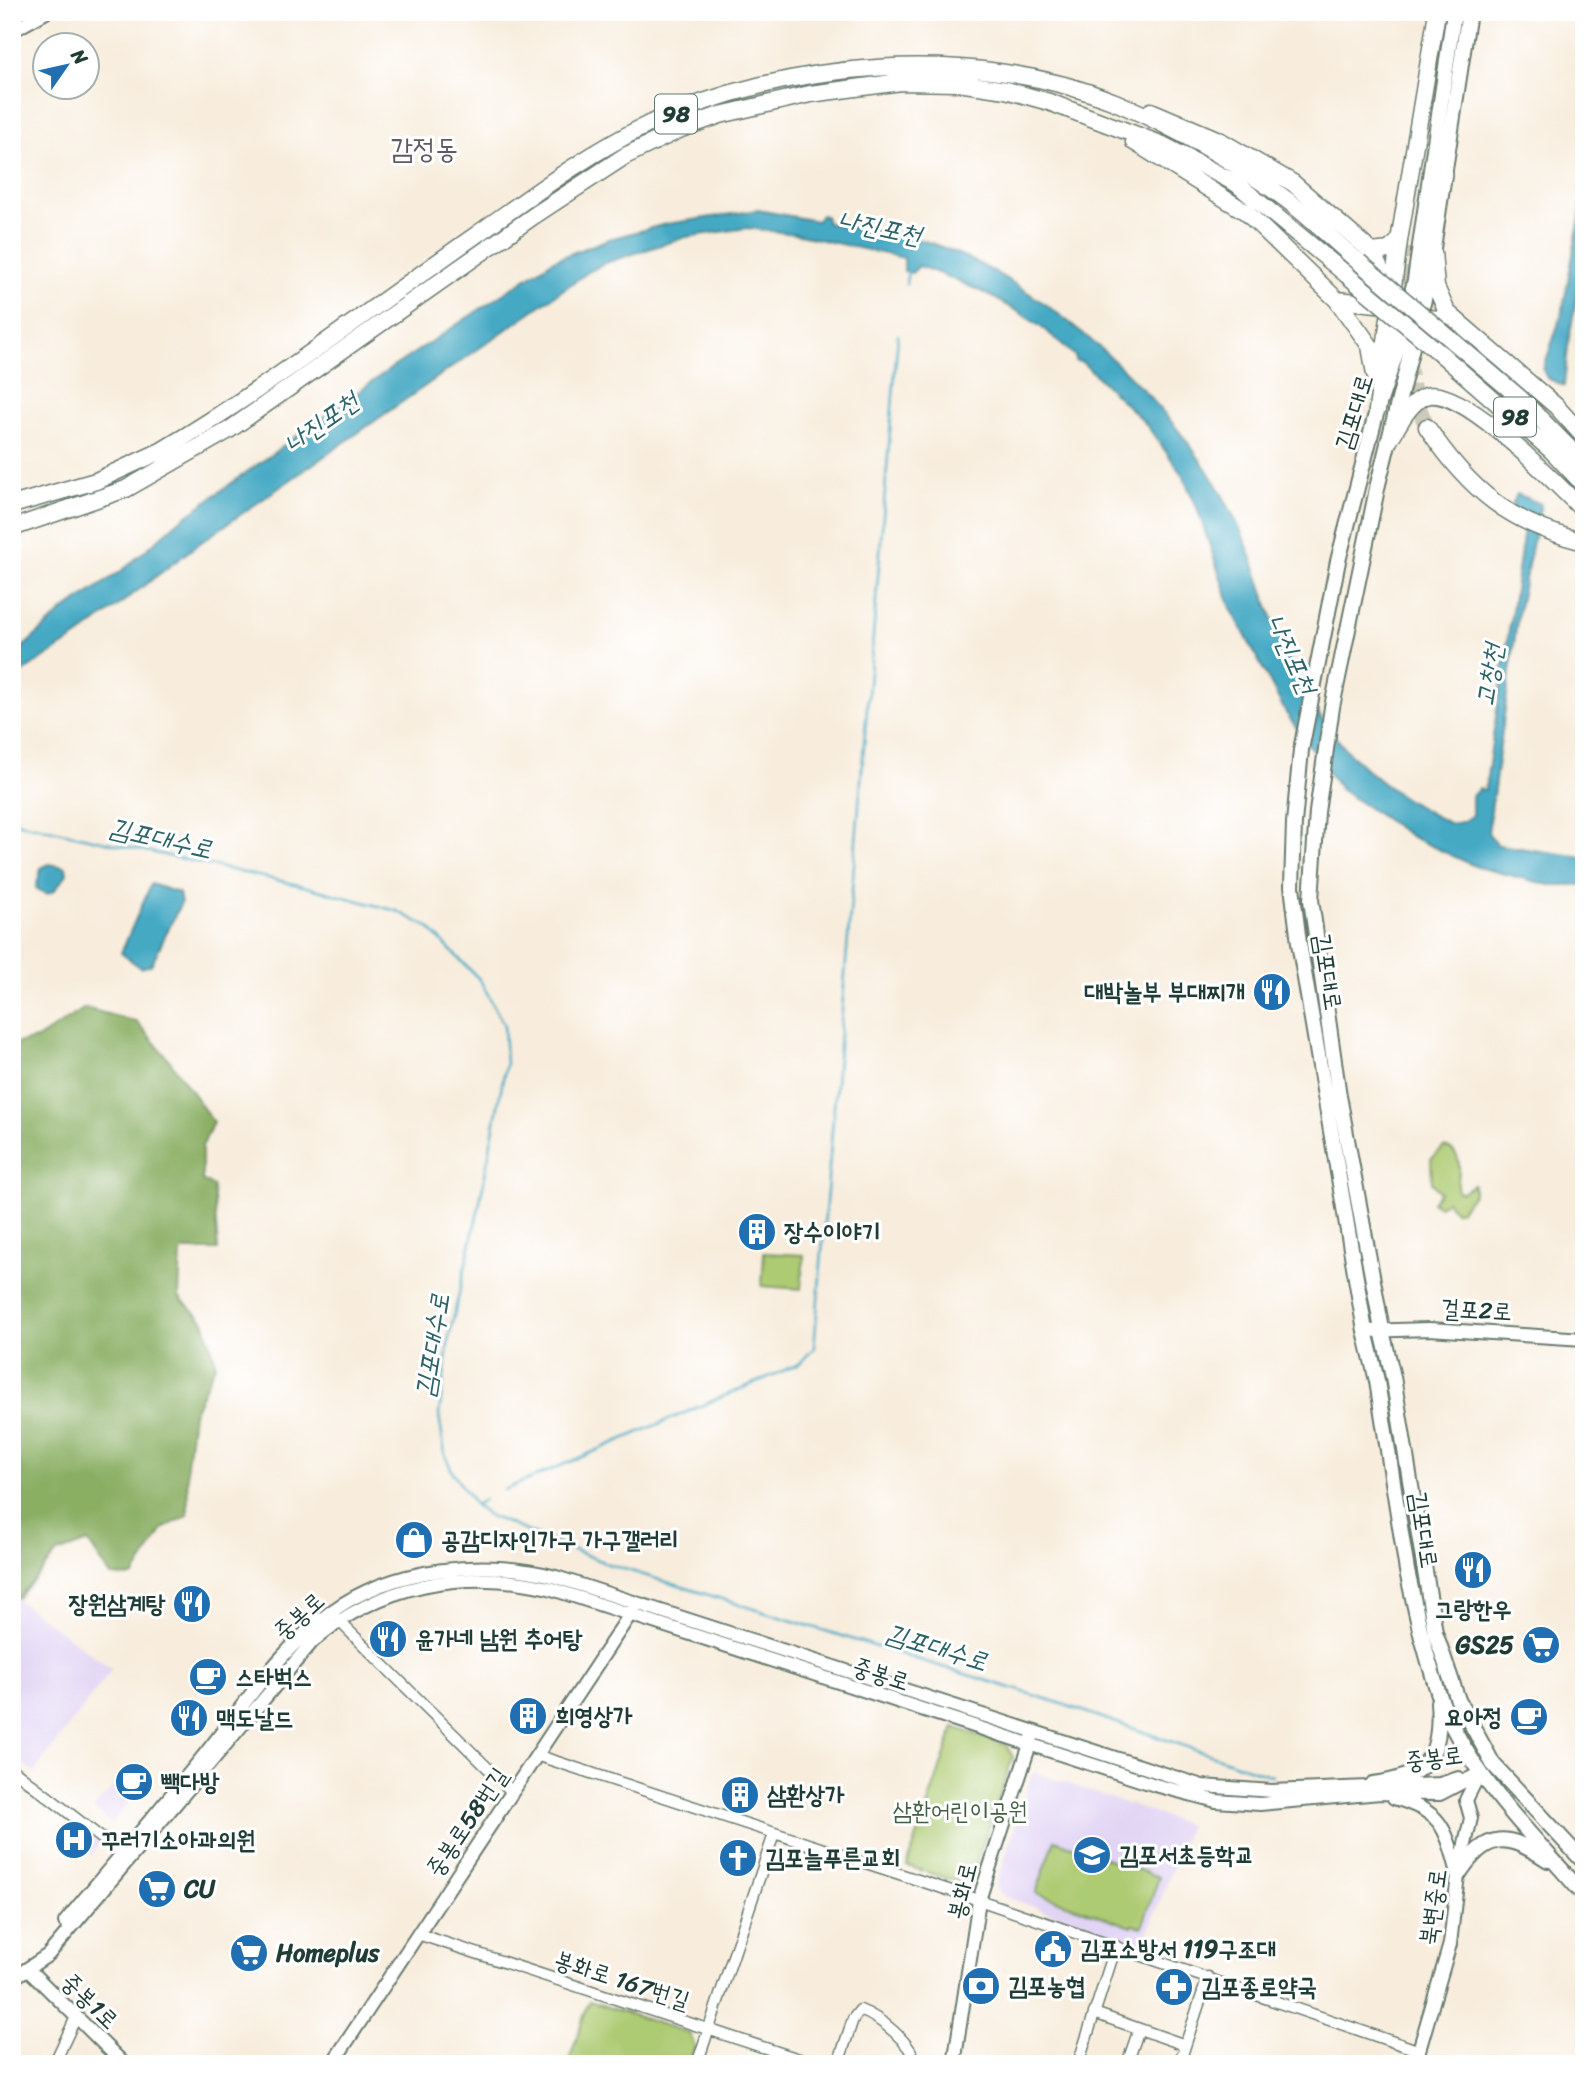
<svg xmlns="http://www.w3.org/2000/svg" width="1596" height="2076" font-family="Sriracha,'Poor Story',sans-serif">
	<style>
		.built { fill: #e1d4f4 }
		.green { fill: #adcb72; stroke: #668453; stroke-width: 2 }
		.forest { fill: #8aaf64; stroke: #54764c; stroke-width: 2 }
		.water { fill: #44a9c4; stroke: #32737c; stroke-width: 2 }
		.lines { fill: none; stroke-linecap: round; stroke-linejoin: round }
		.stream { stroke: #44a9c4; stroke-width: 2.5 }
		.trunk-tunnel { stroke: #cdcabb; stroke-width: 16; stroke-dasharray: 16 8; stroke-linecap: butt }
		.minor-casing { stroke: #6b7b6f; stroke-width: 13 }
		.tertiary-casing { stroke: #6b7b6f; stroke-width: 16 }
		.secondary-casing { stroke: #6b7b6f; stroke-width: 18 }
		.trunk-casing { stroke: #6b7b6f; stroke-width: 19 }
		.minor { stroke: #fff; stroke-width: 10 }
		.tertiary { stroke: #fff; stroke-width: 12 }
		.secondary { stroke: #fff; stroke-width: 14 }
		.trunk { stroke: #fff; stroke-width: 16 }
		.trunk-bridge-casing { stroke: #6b7b6f; stroke-width: 19; stroke-linecap: butt }
		.trunk-bridge { stroke: #fff; stroke-width: 16 }
		.labels { text-anchor: middle; dominant-baseline: central; stroke-width: 6; stroke-linejoin: round; paint-order: stroke }
		.shield { fill: #fff; stroke: #627771; stroke-width: 2 }
		.shield-label { font-size: 23px; font-weight: bold; fill: #1f3d34 }
		.street-label { font-size: 24px; fill: #1f3d34; stroke: #fff }
		.poi-label { font-size: 24px; font-weight: bold; fill: #1f3d34; stroke: #fff; text-anchor: start }
		.park-label { font-size: 24px; fill: #426044; stroke: #fff }
		.water-label { font-size: 26px; font-style: italic; fill: #2c6366; stroke: #fff }
		.quarter-label { font-size: 28px; fill: #5e5962; stroke: #fff }
	</style>
	<rect width="100%" height="100%" fill="#fff"/>
	<filter id="ink" filterUnits="userSpaceOnUse"><feTurbulence type="fractalNoise" baseFrequency=".0143" numOctaves="2"/><feDisplacementMap in="SourceGraphic" scale="14" xChannelSelector="R" yChannelSelector="G"/><feConvolveMatrix kernelMatrix="1 2 1 2 8 2 1 2 1" color-interpolation-filters="sRGB"/></filter>
	<filter id="wash" filterUnits="userSpaceOnUse"><feTurbulence type="fractalNoise" baseFrequency=".00686" numOctaves="4" result="noise"/><feDisplacementMap in="SourceGraphic" scale="28" xChannelSelector="R" yChannelSelector="G"/><feGaussianBlur stdDeviation="1.57" result="paint"/><feColorMatrix in="noise" values="0 0 0 0 0 0 0 0 0 0 0 0 0 0 0 0 0 1.4 0 .05"/><feComposite in="paint" operator="in"/></filter>
	<g filter="url(#wash)">
		<rect width="100%" height="100%" fill="#f8eddd"/>
		<!-- built -->
		<path class="built" d="M12 1596 112 1669 34 1772 12 1756Z
			M130 1766 146 1780 112 1824 93 1809Z
			M1033 1772 1189 1825 1143 1946 1001 1895 996 1886Z
			M83 1827 102 1841 91 1855 72 1841Z"/>
		<!-- green -->
		<path class="green" d="M1444 1147C1466 1152 1458 1174 1457 1191L1462 1192 1474 1185V1193L1460 1211H1455L1447 1201 1439 1206 1432 1202 1440 1192 1432 1183 1431 1159Z
			M764 1253 804 1255 801 1289 762 1286Z
			M954 1727 1006 1745 1013 1757 971 1878 962 1883 907 1866Z
			M1055 1840 1159 1877 1142 1927 1133 1925 1132 1927 1036 1893Z
			M589 2001 689 2033 695 2046 689 2064H568Z"/>
		<!-- forest -->
		<path class="forest" d="M85 1008 137 1022 170 1061 213 1122 202 1147V1180L213 1186 218 1250H181L179 1297 204 1321 216 1363 193 1414 187 1464 188 1515 163 1529 133 1577 111 1576 88 1542 57 1553 18 1598 12 1596V1044L37 1039Z"/>
		<!-- water -->
		<path class="water" d="M1584 195V260L1569 338 1564 386 1547 378 1543 370 1562 313Z
			M758 210 817 221 821 215 826 216 827 223C862 230 898 232 931 243 1048 284 1177 403 1232 513 1254 555 1264 599 1281 641 1317 730 1363 781 1449 823 1459 824 1464 822 1472 815V796L1479 789 1485 790 1524 530 1512 505 1517 494 1541 504 1519 607 1488 833 1498 845 1584 857V885H1549L1477 867 1412 837 1340 789 1286 713 1231 608 1196 505 1182 474 1145 423 1082 362 1075 361V356C1031 312 977 287 919 266L912 273 904 271V258L795 234 747 228 686 237 605 263 587 273 197 545 80 635 12 679V657L63 611 124 569 179 521 390 369 554 260 609 239 666 224Z
			M49 864 66 867 67 874 54 891 46 894 36 888 41 868Z
			M151 884 179 893 181 903 151 965 141 968 121 953Z"/>
		<g class="lines">
			<!-- stream -->
			<path class="stream" d="M906 284 908 270
				M12 821 303 886 397 911 428 927 480 980 504 1025 506 1063 479 1207 449 1337 439 1415 445 1455 452 1471 475 1505 487 1515 608 1564 1056 1702 1272 1776
				M504 1490 799 1364 814 1348 898 335
				M475 1505 484 1500"/>
		</g>
	</g>
	<g filter="url(#ink)">
		<g class="lines">
			<!-- trunk-tunnel -->
			<path class="trunk-tunnel" d="M1406 307V247
				M1408 361 1415 399 1427 427"/>
			<defs>
				<path id="minor" d="M336 1618 512 1792
					M536 1755 979 1900 1420 2051
					M12 1769 122 1854
					M418 1934 814 2064
					M1094 2013 1185 2045
					M54 2064 76 2017
					M697 2064 774 1834
					M838 2064 853 2019 860 2010C881 2018 911 2042 916 2064
					M1078 2064 1116 1946
					M1127 2064 1139 2029
					M1179 2064 1208 1977"/>
				<path id="tertiary" d="M12 31 46 12
					M1365 1331 1429 1329 1584 1339
					M1394 1798C1443 1812 1445 1827 1458 1873
					M65 1922C110 1868 156 1814 201 1759 241 1710 279 1649 331 1612 393 1567 484 1558 556 1577L1202 1786 1272 1791 1440 1784 1459 1778
					M28 1969 124 2064
					M12 1979 48 1955 312 1642C379 1584 464 1568 549 1588L1155 1785 1216 1801 1260 1804 1380 1793 1440 1794 1480 1773
					M332 2064 635 1607
					M954 2064 979 1900 1032 1738
					M1415 2064 1450 1944 1458 1875 1471 1818 1466 1800 1479 1774"/>
				<path id="secondary" d="M1454 12 1415 280 1398 347 1377 410 1338 561 1301 750 1294 823 1292 886 1299 943 1365 1331 1377 1381 1407 1571 1421 1634C1431 1668 1439 1704 1457 1735 1488 1793 1541 1845 1584 1895
					M1469 12 1427 287 1378 484 1332 707 1317 812 1311 900 1339 1096 1383 1335 1393 1377 1435 1632 1458 1700 1493 1764 1584 1862
					M1373 1784C1429 1777 1442 1755 1438 1702
					M1458 1875C1487 1830 1507 1833 1548 1860"/>
				<path id="trunk" d="M1151 111 1219 140 1293 183 1372 252 1380 269 1379 288
					M1134 142 1246 212 1337 300 1387 305 1410 298 1427 287
					M1372 252 1389 250 1399 241 1437 12
					M1433 252 1436 287 1447 312 1556 406 1584 437
					M1337 300 1370 346 1375 374
					M1400 338 1428 318 1440 319
					M1453 341 1521 399 1584 463
					M1441 354 1552 451 1584 485
					M1377 410 1399 241
					M1427 427C1470 491 1509 523 1584 542
					M1389 441C1398 426 1409 402 1426 396 1462 384 1557 485 1584 511
					M12 505 96 481 161 451C270 386 372 308 476 235 531 196 588 153 649 124 786 60 973 45 1115 102 1173 126 1237 163 1287 200 1312 219 1335 242 1359 262
					M12 528 126 489 229 430 535 215 625 156 681 129 720 115 810 94 901 82 958 83 1006 90 1049 102 1163 145 1237 184 1347 275"/>
			</defs>
			<!-- minor casing -->
			<use href="#minor" class="minor-casing"/>
			<!-- tertiary casing -->
			<use href="#tertiary" class="tertiary-casing"/>
			<!-- secondary casing -->
			<use href="#secondary" class="secondary-casing"/>
			<!-- trunk casing -->
			<use href="#trunk" class="trunk-casing"/>
			<!-- minor -->
			<use href="#minor" class="minor"/>
			<!-- tertiary -->
			<use href="#tertiary" class="tertiary"/>
			<!-- secondary -->
			<use href="#secondary" class="secondary"/>
			<!-- trunk -->
			<use href="#trunk" class="trunk"/>
			<defs>
				<path id="trunk-bridge" d="M1359 262 1453 341
					M1347 275 1441 354"/>
			</defs>
			<!-- trunk-bridge casing -->
			<use href="#trunk-bridge" class="trunk-bridge-casing"/>
			<!-- trunk-bridge -->
			<use href="#trunk-bridge" class="trunk-bridge"/>
		</g>
	</g>
	<!-- icons -->
	<defs>
		<symbol id="restaurant-disc" viewBox="-11 -11 22 22"><circle r="9.5" fill="#1f6fb2" stroke="#fff"/><path d="M-5-6h1v4h1v-4h1v4h1v-4h1v5L-1.5 .5V6h-2V.5L-5-1ZM5-6V6H3V1.5H1.5Q1.5-4 5-6Z" fill="#fff"/></symbol>
		<symbol id="building-disc" viewBox="-11 -11 22 22"><circle r="9.5" fill="#1f6fb2" stroke="#fff"/><path d="M-4-6H4V6H1V3H-1V6H-4ZM-2.5-4.3h1.7v1.8h-1.7ZM.8-4.3h1.7v1.8H.8ZM-2.5-1h1.7V.8h-1.7ZM.8-1h1.7V.8H.8Z" fill="#fff"/></symbol>
		<symbol id="shop-disc" viewBox="-11 -11 22 22"><circle r="9.5" fill="#1f6fb2" stroke="#fff"/><path d="M-5-2.5h2.3a2.7 3.5 0 0 1 5.4 0H5L5.5 6h-11ZM-1.5-2.5h3a1.5 2.3 0 0 0-3 0Z" fill="#fff"/></symbol>
		<symbol id="supermarket-disc" viewBox="-11 -11 22 22"><circle r="9.5" fill="#1f6fb2" stroke="#fff"/><path d="M-6-5.5h2.5l.6 2H6L4.5 2H-2.5L-4.4-4H-6ZM-1.5 3.2a1.3 1.3 0 1 0 .1 0ZM3 3.2a1.3 1.3 0 1 0 .1 0Z" fill="#fff"/></symbol>
		<symbol id="cafe-disc" viewBox="-11 -11 22 22"><circle r="9.5" fill="#1f6fb2" stroke="#fff"/><path d="M-5.5-4.5H6V0H3Q3 3.5 0 3.5H-2.5Q-5.5 3.5-5.5 0ZM3-3.2v2h1.7v-2ZM-6 4.5H4V6H-6Z" fill="#fff"/></symbol>
		<symbol id="hospital-disc" viewBox="-11 -11 22 22"><circle r="9.5" fill="#1f6fb2" stroke="#fff"/><path d="M-5-5h3v3.5h4V-5h3V5h-3V1.5h-4V5h-3Z" fill="#fff"/></symbol>
		<symbol id="school-disc" viewBox="-11 -11 22 22"><circle r="9.5" fill="#1f6fb2" stroke="#fff"/><path d="M0-5L7-2L0 1L-7-2ZM-4 1L0 2.5L4 1V4Q0 6-4 4Z" fill="#fff"/></symbol>
		<symbol id="church-disc" viewBox="-11 -11 22 22"><circle r="9.5" fill="#1f6fb2" stroke="#fff"/><path d="M-1.2-6h2.4v3.5h3.3v2.4h-3.3V6h-2.4V-.1h-3.3v-2.4h3.3Z" fill="#fff"/></symbol>
		<symbol id="civic-disc" viewBox="-11 -11 22 22"><circle r="9.5" fill="#1f6fb2" stroke="#fff"/><path d="M-.6-6.5H3V-4.5H.6V-3L4-1V1h2V6H-6V1h2V-1L-.6-3ZM-1.2 2.5V6h2.4V2.5Z" fill="#fff"/></symbol>
		<symbol id="bank-disc" viewBox="-11 -11 22 22"><circle r="9.5" fill="#1f6fb2" stroke="#fff"/><path d="M-6-4H6V4H-6ZM0-2.3a2.3 2.3 0 1 0 0 4.6a2.3 2.3 0 1 0 0-4.6Z" fill="#fff"/></symbol>
		<symbol id="pharmacy-disc" viewBox="-11 -11 22 22"><circle r="9.5" fill="#1f6fb2" stroke="#fff"/><path d="M-2-6h4v4h4v4h-4v4h-4v-4h-4v-4h4Z" fill="#fff"/></symbol>
	</defs>
	<g fill-rule="evenodd">
		<use href="#restaurant-disc" x="1250" y="970" width="44" height="44"/>
		<use href="#building-disc" x="735" y="1210" width="44" height="44"/>
		<use href="#shop-disc" x="392" y="1518" width="44" height="44"/>
		<use href="#restaurant-disc" x="1451" y="1548" width="44" height="44"/>
		<use href="#restaurant-disc" x="170" y="1582" width="44" height="44"/>
		<use href="#restaurant-disc" x="366" y="1617" width="44" height="44"/>
		<use href="#supermarket-disc" x="1519" y="1623" width="44" height="44"/>
		<use href="#cafe-disc" x="186" y="1655" width="44" height="44"/>
		<use href="#building-disc" x="506" y="1694" width="44" height="44"/>
		<use href="#cafe-disc" x="1507" y="1695" width="44" height="44"/>
		<use href="#restaurant-disc" x="167" y="1696" width="44" height="44"/>
		<use href="#cafe-disc" x="112" y="1760" width="44" height="44"/>
		<use href="#building-disc" x="718" y="1773" width="44" height="44"/>
		<use href="#hospital-disc" x="52" y="1818" width="44" height="44"/>
		<use href="#school-disc" x="1070" y="1833" width="44" height="44"/>
		<use href="#church-disc" x="716" y="1836" width="44" height="44"/>
		<use href="#supermarket-disc" x="135" y="1867" width="44" height="44"/>
		<use href="#civic-disc" x="1031" y="1927" width="44" height="44"/>
		<use href="#supermarket-disc" x="227" y="1931" width="44" height="44"/>
		<use href="#bank-disc" x="959" y="1964" width="44" height="44"/>
		<use href="#pharmacy-disc" x="1152" y="1965" width="44" height="44"/>
	</g>
	<g class="labels">
		<!-- shield labels -->
		<g class="shield">
			<rect x="655" y="94.5" width="42" height="39" rx="5"/>
			<rect x="1494" y="397.5" width="42" height="39" rx="5"/>
		</g>
		<g class="shield-label">
			<text x="676" y="114">98</text>
			<text x="1515" y="417">98</text>
		</g>
		<!-- street labels -->
		<g class="street-label">
			<text transform="translate(1354 412) rotate(-73)">김포대로</text>
			<text transform="translate(1328 972) rotate(81)">김포대로</text>
			<text transform="translate(1476 1310) rotate(3)">걸포2로</text>
			<text transform="translate(1424 1530) rotate(81)">김포대로</text>
			<text transform="translate(299 1616) rotate(-42)">중봉로</text>
			<text transform="translate(881 1674) rotate(18)">중봉로</text>
			<text transform="translate(1434 1758) rotate(-7)">중봉로</text>
			<text transform="translate(467 1822) rotate(-56)">중봉로58번길</text>
			<text transform="translate(962 1891) rotate(-76)">봉화로</text>
			<text transform="translate(1433 1907) rotate(-82)">북변중로</text>
			<text transform="translate(622 1980) rotate(18)">봉화로 167번길</text>
			<text transform="translate(90 2001) rotate(44)">중봉1로</text>
		</g>
		<!-- poi labels -->
		<g class="poi-label">
			<text x="1245" y="992" text-anchor="end">대박놀부 부대찌개</text>
			<text x="784" y="1232">장수이야기</text>
			<text x="441" y="1540">공감디자인가구 가구갤러리</text>
			<text x="165" y="1604" text-anchor="end">장원삼계탕</text>
			<text x="1473" y="1609" text-anchor="middle">그랑한우</text>
			<text x="415" y="1639">윤가네 남원 추어탕</text>
			<text x="1514" y="1645" text-anchor="end">GS25</text>
			<text x="235" y="1677">스타벅스</text>
			<text x="555" y="1716">희영상가</text>
			<text x="1502" y="1717" text-anchor="end">요아정</text>
			<text x="216" y="1718">맥도날드</text>
			<text x="161" y="1782">빽다방</text>
			<text x="767" y="1795">삼환상가</text>
			<text x="101" y="1840">꾸러기소아과의원</text>
			<text x="1119" y="1855">김포서초등학교</text>
			<text x="765" y="1858">김포늘푸른교회</text>
			<text x="184" y="1889">CU</text>
			<text x="1080" y="1949">김포소방서 119구조대</text>
			<text x="276" y="1953">Homeplus</text>
			<text x="1008" y="1986">김포농협</text>
			<text x="1201" y="1987">김포종로약국</text>
		</g>
		<!-- park labels -->
		<g class="park-label">
			<text x="960" y="1811">삼환어린이공원</text>
		</g>
		<!-- water labels -->
		<g class="water-label">
			<text transform="translate(880 227) rotate(12)">나진포천</text>
			<text transform="translate(321 422) rotate(-35)">나진포천</text>
			<text transform="translate(1292 654) rotate(66)">나진포천</text>
			<text transform="translate(1489 675) rotate(-81)">고창천</text>
			<text transform="translate(161 838) rotate(13)">김포대수로</text>
			<text transform="translate(432 1345) rotate(-81)">김포대수로</text>
			<text transform="translate(937 1647) rotate(17)">김포대수로</text>
		</g>
		<!-- quarter labels -->
		<g class="quarter-label">
			<text x="424" y="148">감정동</text>
		</g>
	</g>
	<!-- margin -->
	<rect width="1596" height="2076" fill="none" stroke="#fff" stroke-width="42"/>
	<!-- north arrow -->
	<g transform="translate(66 66) rotate(56)"><circle r="33" fill="#ffffff" stroke="#a5b1ae" stroke-width="2"/>
	<path d="M0-5L12 26L0 18L-12 26Z" fill="#1f6fb2"/>
	<text y="-10" font-size="19" font-weight="bold" text-anchor="middle" fill="#1f3d34">N</text>
	</g>
</svg>
